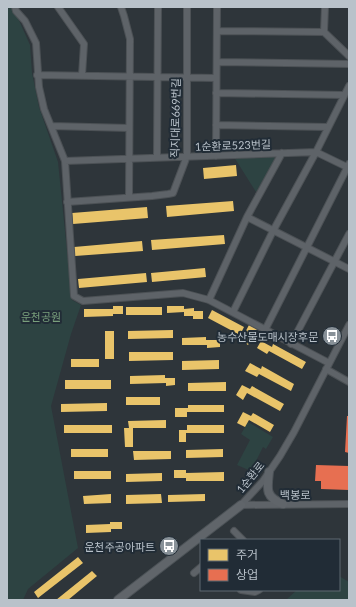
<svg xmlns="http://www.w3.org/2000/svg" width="356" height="607" font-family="Lato,'Noto Sans KR',sans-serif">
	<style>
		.green { fill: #2d4342 }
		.homes { fill: #e9c46a }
		.shops { fill: #e76f51 }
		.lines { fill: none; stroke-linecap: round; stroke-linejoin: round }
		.minor-casing { stroke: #4c5155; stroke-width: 8 }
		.major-casing { stroke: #4c5257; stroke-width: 10 }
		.minor { stroke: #5e6368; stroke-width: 6 }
		.major { stroke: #60656a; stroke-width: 8 }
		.labels { text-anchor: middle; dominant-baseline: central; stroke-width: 4; stroke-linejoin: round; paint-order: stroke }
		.street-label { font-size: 11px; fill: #b9c2ca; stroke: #212c36 }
		.park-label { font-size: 11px; fill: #799f7c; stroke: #212c36 }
		.poi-label { font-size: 11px; fill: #b9c2ca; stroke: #212c36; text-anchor: end }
	</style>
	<rect width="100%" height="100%" fill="#2e353a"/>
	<!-- green -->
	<path class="green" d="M7 7H13L30 45 32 73 39 107 58 162 72 300 81 305 71 334 51 406 78 548 28 589 23 600H7Z
		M274 156 275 160 256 192 234 157Z
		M248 422 273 437 266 449 263 447 251 471 237 465 250 440 241 434Z
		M339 576 349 582V600H252L287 599 297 590H339Z"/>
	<!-- homes -->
	<path class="homes" d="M236 165 237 176 204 179 203 168Z
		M233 201 234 211 167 217 166 206Z
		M147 207 148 218 73 224 72 213Z
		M224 235 225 244 152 250 151 240Z
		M142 241 143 251 75 256 74 247Z
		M205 268 206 277 152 282 151 273Z
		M146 273 147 282 79 288 78 279Z
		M113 306H123V314H113V316L84 317V309H113Z
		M167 306H184V309L194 308V311H203V319H193V316H184V312L167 313Z
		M126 307H162V315H126Z
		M212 310 244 327 240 335 208 318Z
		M249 325 257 329 248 345 241 340Z
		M173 330V338L128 339V331Z
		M105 331H114V359H105Z
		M206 337V340H220V347L207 348V345H182V338Z
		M261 341 272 347 273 344 306 362 302 369 269 351 267 354 257 348Z
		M129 352H173V360L129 361Z
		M71 359H99V367H71Z
		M219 360V369L182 370V361Z
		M250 363 261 369 262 366 294 384 291 391 259 374 257 377 245 371Z
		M165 375V378H175V385L166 386V383L130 384V376Z
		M65 380H111V389H65Z
		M226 382V391H188V383Z
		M242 385 250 389 252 386 284 404 280 411 247 393 243 400 236 395Z
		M126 397H160V405H126Z
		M107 403V411L61 412V404Z
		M188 405H224V412H187V417H175V408H188Z
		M243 412 251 416 253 413 274 425 270 432 249 420 245 427 237 423Z
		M166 420V428H133V447H125L124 428H129L128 421Z
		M64 425H112V433H64Z
		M187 425H224V433H186V442H179V430H187Z
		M71 449H108V457H71Z
		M223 449V457L186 458V450Z
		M133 451H171V459L134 460Z
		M174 470H186V473L224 472V481H186V478H174Z
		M74 471H111V479H74Z
		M162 473V481L126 482V474Z
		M111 494V503L84 504 83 496Z
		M161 494 162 503 126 504V495Z
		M205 494V501L168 502V495Z
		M110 522H122V529H111V532L86 533V525L110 524Z
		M78 557 83 563 38 598 34 592Z
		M92 571 97 576 68 600H56Z"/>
	<!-- shops -->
	<path class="shops" d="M347 416H349V453L345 452Z
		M316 465 349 466V490L321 489V481H315Z"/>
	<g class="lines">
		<defs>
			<path id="minor" d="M15 7 16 11 25 21 36 43 39 87 44 109 65 161 74 296 83 301 183 293 209 300 329 363
				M58 7 84 44 82 75
				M121 7 124 16 130 39 129 197
				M325 7 324 32 349 56
				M217 31 324 32
				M217 62 349 64
				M37 75 216 78
				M216 93 344 95
				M216 125 328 127
				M51 126 129 128
				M216 156 217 7
				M157 157 158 7
				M65 161 316 152 349 168
				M67 202 152 196 168 194 173 193 187 156V7
				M247 217 349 269
				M209 300 247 217 282 153
				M233 312 273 231 316 152 349 86
				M265 330 349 164
				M291 344 349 234
				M326 369 349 382
				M241 505 263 481 280 456 294 432 349 325
				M241 505 349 504
				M234 531 243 540
				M194 573 201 567
				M241 590 255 592 259 590"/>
			<path id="major" d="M269 472C267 489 265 497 283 504
				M118 600 241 505"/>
		</defs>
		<!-- minor casing -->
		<use href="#minor" class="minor-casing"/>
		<!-- major casing -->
		<use href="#major" class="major-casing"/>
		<!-- minor -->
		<use href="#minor" class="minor"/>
		<!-- major -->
		<use href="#major" class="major"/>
	</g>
	<!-- icons -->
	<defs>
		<symbol id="bus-disc" viewBox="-11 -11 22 22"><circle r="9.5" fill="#889198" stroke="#212c36"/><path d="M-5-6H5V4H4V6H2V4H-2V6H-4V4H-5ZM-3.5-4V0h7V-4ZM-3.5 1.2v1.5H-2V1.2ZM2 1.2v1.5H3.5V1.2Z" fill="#fff"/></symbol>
	</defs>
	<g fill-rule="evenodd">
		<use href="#bus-disc" x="321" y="325" width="22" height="22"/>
		<use href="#bus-disc" x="158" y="535" width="22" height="22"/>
	</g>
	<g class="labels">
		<!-- street labels -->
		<g class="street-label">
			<text transform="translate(175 118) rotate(-89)">직지대로669번길</text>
			<text transform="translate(233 145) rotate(-2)">1순환로523번길</text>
			<text transform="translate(250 477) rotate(-51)">1순환로</text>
			<text x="295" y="494">백봉로</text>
		</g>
		<!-- park labels -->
		<g class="park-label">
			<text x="41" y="316">운천공원</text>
		</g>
		<!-- poi labels -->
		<g class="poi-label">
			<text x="318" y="336">농수산물도매시장후문</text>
			<text x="155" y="546">운천주공아파트</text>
		</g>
	</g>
	<!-- border -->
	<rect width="356" height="607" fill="none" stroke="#b9c2ca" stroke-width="16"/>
	<!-- legend -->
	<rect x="200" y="539" width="140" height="52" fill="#212c36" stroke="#5e6871"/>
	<rect x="208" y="549" width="20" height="12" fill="#e9c46a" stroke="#5e6871"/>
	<text x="236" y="559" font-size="12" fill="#b9c2ca">주거</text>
	<rect x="208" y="569" width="20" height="12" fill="#e76f51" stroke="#5e6871"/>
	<text x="236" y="579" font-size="12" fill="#b9c2ca">상업</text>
</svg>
